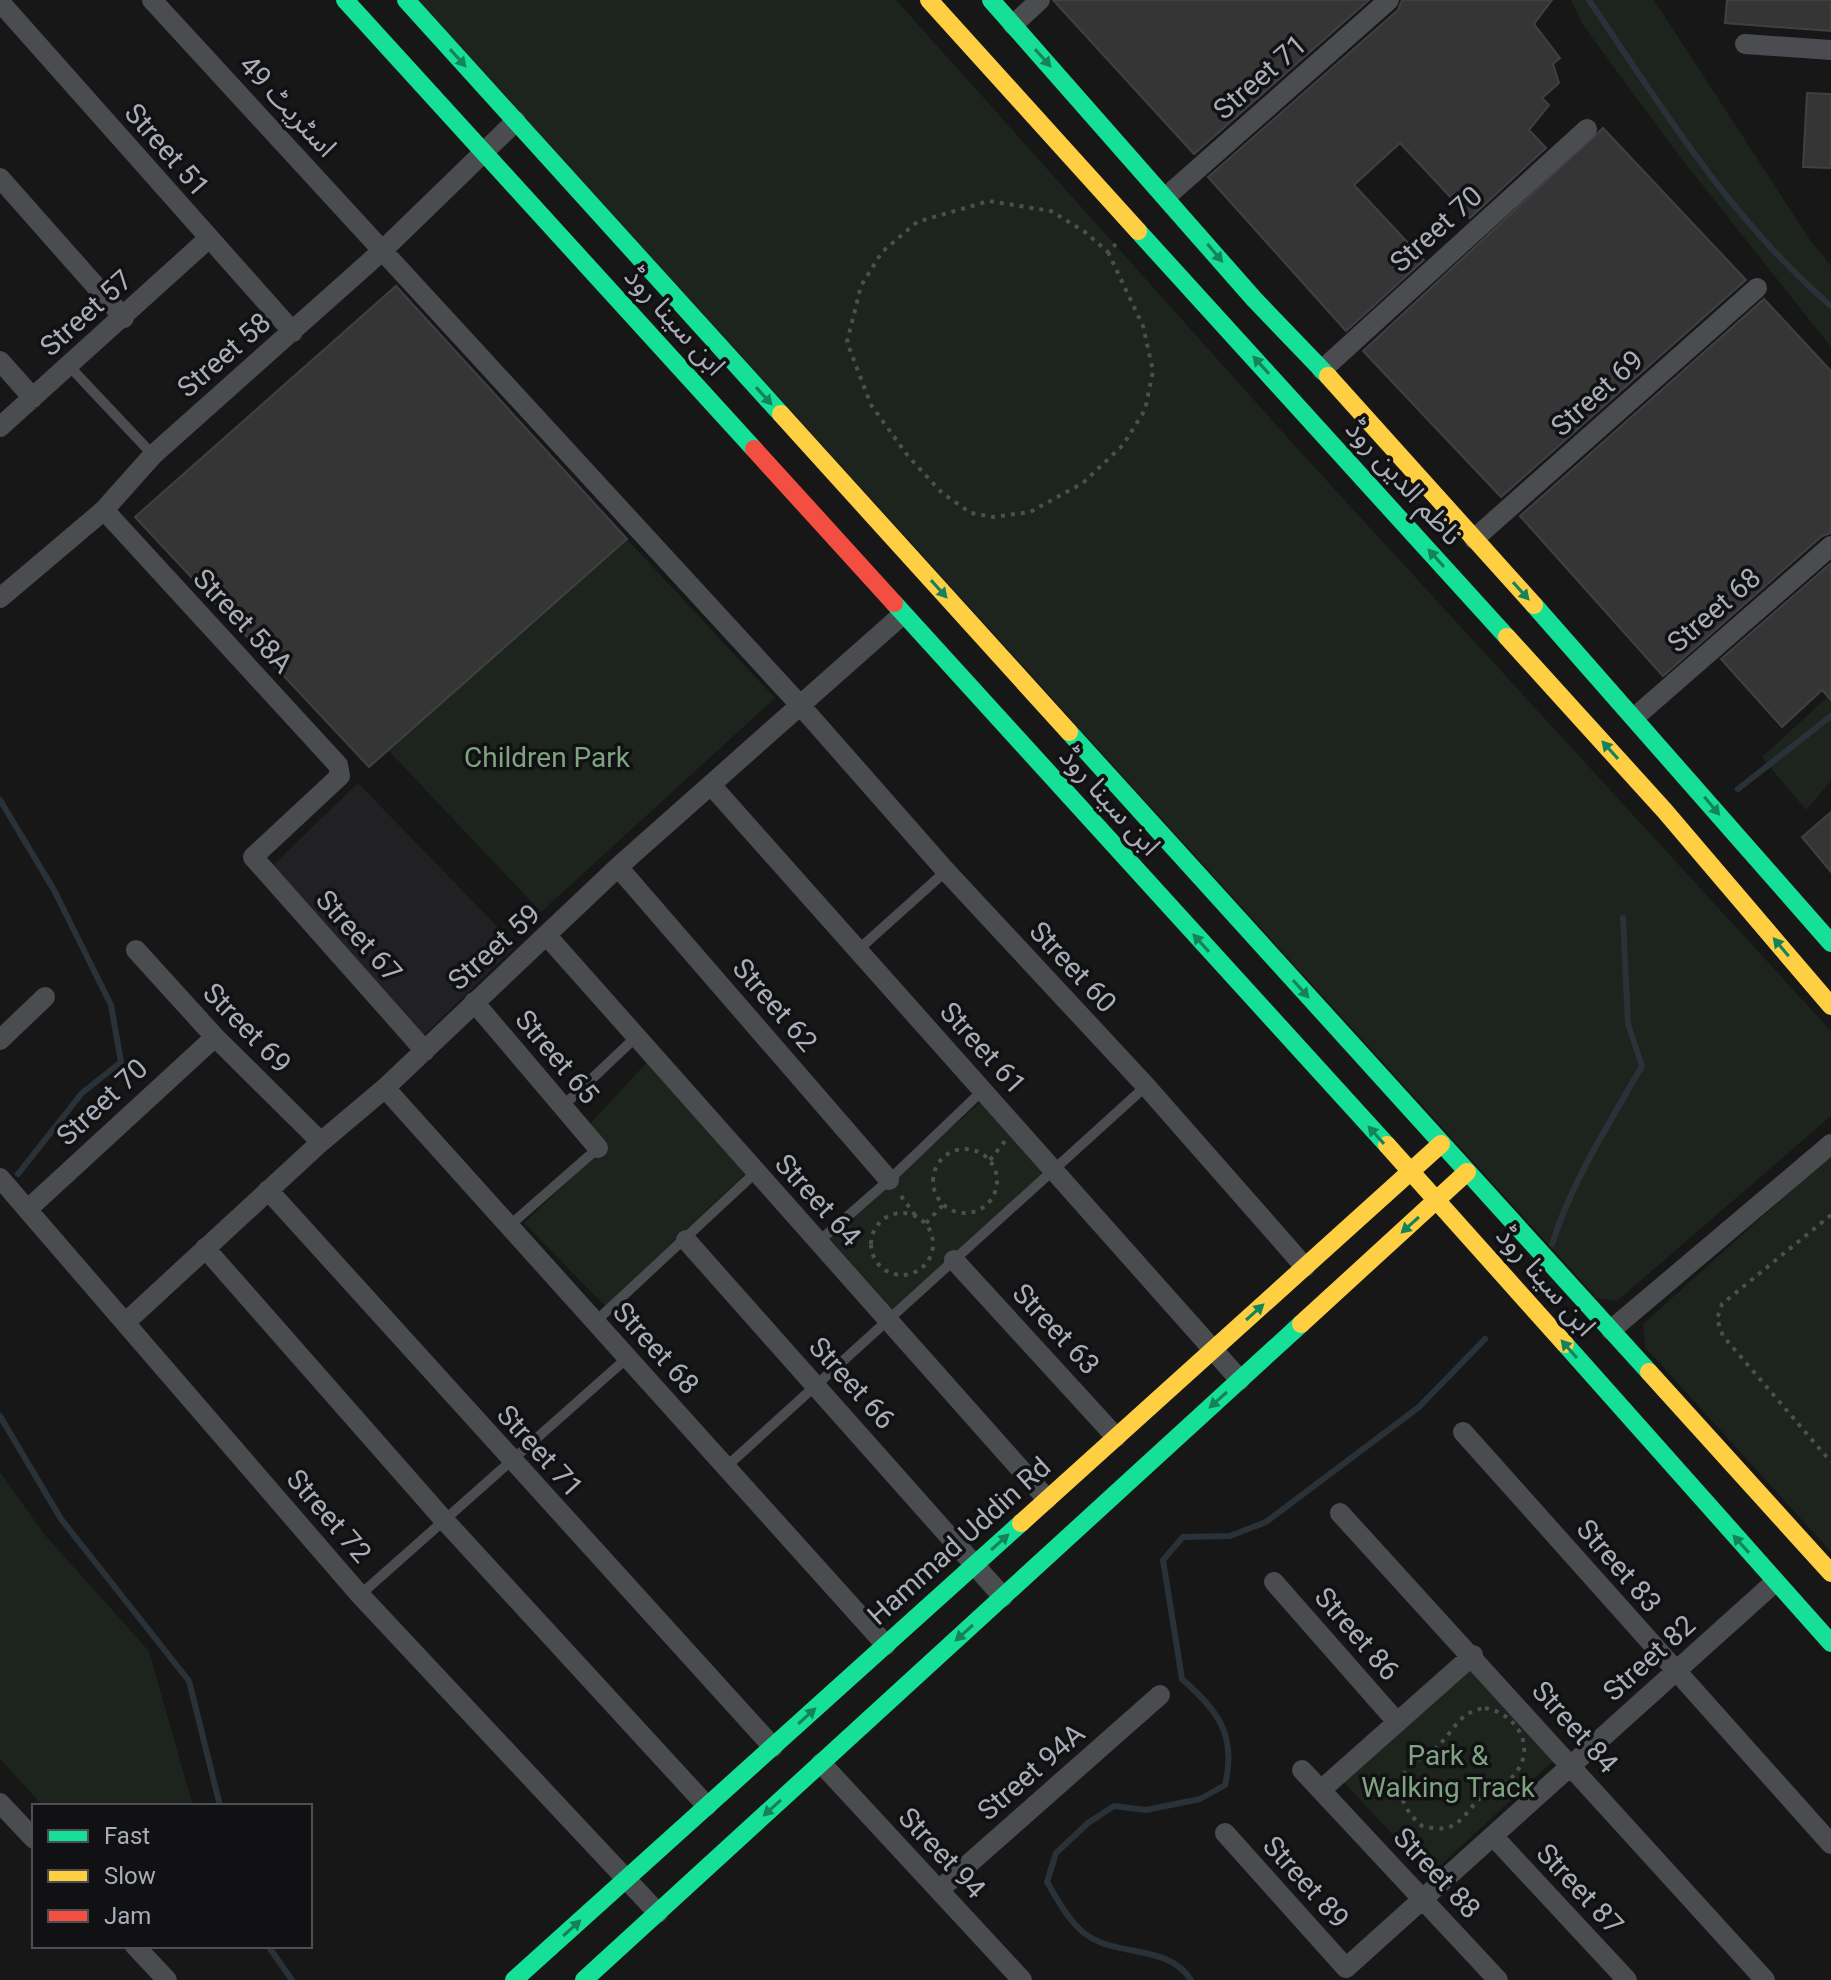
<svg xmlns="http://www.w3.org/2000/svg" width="1831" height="1980" font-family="Roboto,'Noto Sans Arabic',sans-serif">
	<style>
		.built { fill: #212123 }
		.green { fill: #1d241e }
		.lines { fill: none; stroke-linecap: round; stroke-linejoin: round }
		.stream { stroke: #2a3239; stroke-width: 6 }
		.building { fill: #353536; stroke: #3f4043; stroke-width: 2 }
		.path { stroke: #4d4e52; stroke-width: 4; stroke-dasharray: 4 6; stroke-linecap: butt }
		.lane { stroke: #4b4c50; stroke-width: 10 }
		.street { stroke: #4b4c50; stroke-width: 20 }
		.fast { stroke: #16e098; stroke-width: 18 }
		.slow { stroke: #ffcf43; stroke-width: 18 }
		.jam { stroke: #f24e42; stroke-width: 18 }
		.oneway { fill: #14835c }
		.labels { text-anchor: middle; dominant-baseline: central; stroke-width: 7; stroke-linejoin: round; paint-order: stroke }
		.street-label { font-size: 28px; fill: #a8adb8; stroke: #111113 }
		.park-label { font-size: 28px; fill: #7fa381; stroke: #111113 }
	</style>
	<rect width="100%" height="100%" fill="#171717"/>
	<!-- built -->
	<path class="built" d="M358 783 516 946 422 1037 264 874Z"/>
	<!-- green -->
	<path class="green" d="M418 0H896L1295 446 1831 1031V1116L1617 1301 1597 1298Z
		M1571 0H1654L1810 240 1831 266V347L1677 153 1583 25Z
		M627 539 775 698 541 912 388 750Z
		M1831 694V781L1806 810 1762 757Z
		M648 1061 747 1172 605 1306 524 1223 604 1147 589 1125Z
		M984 1099 1048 1171 892 1309 828 1236Z
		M1831 1155V1552L1645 1347 1643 1324Z
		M0 1472 44 1534 149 1651 193 1806H43L0 1759Z
		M1468 1666 1554 1760 1430 1875 1343 1781Z"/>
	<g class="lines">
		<!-- stream -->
		<path class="stream" d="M1589 0C1662 108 1731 220 1831 306
			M1738 789 1831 716
			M0 800 54 890 111 1005 121 1062 82 1093 18 1174
			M1552 1244C1571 1183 1610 1122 1642 1066L1628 1024 1623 918
			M0 1416 61 1519 189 1681 220 1806
			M268 1946 292 1980
			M1191 1980C1168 1943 1115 1958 1084 1933 1068 1920 1057 1899 1047 1882L1056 1853 1088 1823 1114 1806 1146 1810 1200 1799 1225 1785C1237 1735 1218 1711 1182 1679L1163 1560 1183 1537 1230 1536 1266 1522 1419 1407 1485 1339"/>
	</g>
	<!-- building -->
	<path class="building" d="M1053 0H1369L1194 154Z
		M1402 0H1552L1534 24 1560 58 1553 64 1559 83 1542 98 1549 105 1529 130 1546 148 1470 218 1400 143 1354 185 1424 260 1346 331 1208 177 1398 10Z
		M1727 0H1831V31L1725 23Z
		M1807 93 1831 94V168L1803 167Z
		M1603 128 1746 280 1501 497 1363 351Z
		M396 286 627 539 369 767 135 517Z
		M1764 299 1831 371V533L1822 536 1663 676 1520 516Z
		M1831 563V700L1822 690 1782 727 1721 659Z
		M1831 812V872L1802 837Z"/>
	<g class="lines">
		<!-- path -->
		<path class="path" d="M1108 252 1143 326 1153 371 1145 410 1123 445 1083 483 1030 512 993 517 971 513 942 493 908 456 871 405 847 342 861 286 882 252 917 222 989 201 1051 211 1085 232 1108 252 1116 244
			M933 1181a32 32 0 1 1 64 0a32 32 0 1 1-64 0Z
			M990 1160 1005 1141
			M901 1196 915 1215
			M871 1244a31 31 0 1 1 62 0a31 31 0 1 1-62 0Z
			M1831 1215 1722 1304 1717 1319 1723 1336 1831 1462
			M926 1223 944 1204
			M1485 1708C1518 1714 1538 1749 1513 1776 1504 1786 1491 1787 1482 1796 1460 1817 1460 1835 1422 1826 1405 1812 1391 1787 1409 1767 1417 1758 1430 1754 1439 1745 1456 1728 1459 1712 1485 1708Z"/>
		<!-- lane -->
		<path class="lane" d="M70 367 153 455
			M858 950 946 871
			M562 1107 636 1037
			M509 1226 598 1148
			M818 1242 889 1180 983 1090
			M595 1322 756 1172
			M726 1467 1146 1086
			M360 1595 627 1358"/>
		<!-- street -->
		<path class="street" d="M152 0 800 705 946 871 1146 1086 1305 1267
			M0 2 293 332
			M1013 25 1040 0
			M1745 44 1831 50
			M0 178 124 318
			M1167 196 1389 0
			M0 361 33 398
			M1322 370 1587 129
			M0 427 208 239
			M104 510 338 765 340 776 253 857 425 1051
			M1474 539 1757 288
			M0 598 104 510 153 455 383 250 516 121
			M1635 717 1831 546
			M711 785 1240 1380
			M618 867 889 1180
			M548 937 1047 1499
			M136 950 215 1037 321 1142
			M474 1002 598 1148
			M0 1040 45 997
			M385 1088 886 1645
			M0 1178 360 1595 658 1913
			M268 1190 773 1747
			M28 1209 215 1037
			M686 1240 1003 1597
			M205 1248 445 1521 707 1806
			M954 1260 1116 1437
			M126 1322 321 1142 385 1088 618 867 902 615
			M1611 1330 1831 1144
			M1463 1432 1831 1844
			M1340 1513 1765 1980
			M1274 1582 1397 1722
			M821 1763 1022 1980
			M1302 1770 1498 1980
			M1321 1790 1473 1655
			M0 1803 34 1839
			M1225 1833 1346 1968 1775 1582
			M1493 1836 1627 1980
			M939 1890 1160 1695
			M135 1946 167 1980"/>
		<!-- fast -->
		<path class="fast" d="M345 0 754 449
			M406 0 781 414
			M991 0 1254 299 1328 376
			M1138 231 1507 637
			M894 603 1387 1145
			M1534 605 1831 943
			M1069 732 1649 1372
			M1565 1344 1831 1643
			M514 1980 1021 1523
			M584 1980 1301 1324"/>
		<!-- slow -->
		<path class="slow" d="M929 0 1138 231
			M1328 376 1534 605
			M781 414 1069 732
			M1507 637 1664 810 1831 1006
			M1387 1145 1565 1344
			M1301 1324 1467 1172
			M1649 1372 1831 1573
			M1021 1523 1441 1144"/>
		<!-- jam -->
		<path class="jam" d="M754 449 894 603"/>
	</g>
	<!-- one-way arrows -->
	<defs><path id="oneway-solid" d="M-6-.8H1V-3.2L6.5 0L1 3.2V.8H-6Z" transform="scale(2)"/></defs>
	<g class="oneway">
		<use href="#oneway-solid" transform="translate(458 58) rotate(48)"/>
		<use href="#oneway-solid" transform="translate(1043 58) rotate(48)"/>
		<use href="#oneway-solid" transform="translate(1215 253) rotate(50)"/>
		<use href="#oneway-solid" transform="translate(1261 365) rotate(-132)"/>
		<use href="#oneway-solid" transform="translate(764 396) rotate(48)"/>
		<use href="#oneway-solid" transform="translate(1436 558) rotate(-132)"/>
		<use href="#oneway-solid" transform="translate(939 589) rotate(48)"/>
		<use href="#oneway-solid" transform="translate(1521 591) rotate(48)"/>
		<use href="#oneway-solid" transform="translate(1610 750) rotate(-132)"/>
		<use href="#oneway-solid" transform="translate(1712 806) rotate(50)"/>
		<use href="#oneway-solid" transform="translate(1201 943) rotate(-132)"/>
		<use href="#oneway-solid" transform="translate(1781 947) rotate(-130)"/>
		<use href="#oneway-solid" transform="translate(1301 989) rotate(48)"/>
		<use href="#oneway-solid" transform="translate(1376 1135) rotate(-132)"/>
		<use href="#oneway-solid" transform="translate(1410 1225) rotate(138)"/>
		<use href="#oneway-solid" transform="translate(1255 1312) rotate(-42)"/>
		<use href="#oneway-solid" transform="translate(1569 1349) rotate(-131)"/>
		<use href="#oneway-solid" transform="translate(1218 1400) rotate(138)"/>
		<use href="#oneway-solid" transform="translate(1000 1542) rotate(-42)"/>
		<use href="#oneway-solid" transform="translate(1741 1544) rotate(-132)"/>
		<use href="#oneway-solid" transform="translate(964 1633) rotate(138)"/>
		<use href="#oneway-solid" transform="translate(807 1716) rotate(-42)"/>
		<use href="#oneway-solid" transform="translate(772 1808) rotate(138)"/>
		<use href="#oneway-solid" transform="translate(572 1928) rotate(-42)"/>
	</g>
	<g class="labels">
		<!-- street labels -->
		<g class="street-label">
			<text transform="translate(1260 77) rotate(-41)">Street 71</text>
			<text transform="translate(288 106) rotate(47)">اسٹریٹ 49</text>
			<text transform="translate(167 150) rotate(49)">Street 51</text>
			<text transform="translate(1436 229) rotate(-42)">Street 70</text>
			<text transform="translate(86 313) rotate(-42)">Street 57</text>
			<text transform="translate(675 321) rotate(48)">ابن سینا روڈ</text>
			<text transform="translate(224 355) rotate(-41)">Street 58</text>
			<text transform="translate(1597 393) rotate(-42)">Street 69</text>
			<text transform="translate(1404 482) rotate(48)">ناظم الدین روڈ</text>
			<text transform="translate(1714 610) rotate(-41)">Street 68</text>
			<text transform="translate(243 621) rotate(47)">Street 58A</text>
			<text transform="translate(1110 801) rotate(48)">ابن سینا روڈ</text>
			<text transform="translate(359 936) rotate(48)">Street 67</text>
			<text transform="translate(494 947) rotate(-42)">Street 59</text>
			<text transform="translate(1073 967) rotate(47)">Street 60</text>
			<text transform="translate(775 1005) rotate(49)">Street 62</text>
			<text transform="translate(247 1028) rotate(46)">Street 69</text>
			<text transform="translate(983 1048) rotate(48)">Street 61</text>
			<text transform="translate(557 1057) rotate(50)">Street 65</text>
			<text transform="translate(102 1102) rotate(-43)">Street 70</text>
			<text transform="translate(818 1200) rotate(48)">Street 64</text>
			<text transform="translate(1546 1281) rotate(49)">ابن سینا روڈ</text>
			<text transform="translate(1056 1329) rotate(47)">Street 63</text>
			<text transform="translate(656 1348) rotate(48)">Street 68</text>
			<text transform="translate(852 1383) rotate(48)">Street 66</text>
			<text transform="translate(540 1451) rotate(48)">Street 71</text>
			<text transform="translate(329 1516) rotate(49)">Street 72</text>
			<text transform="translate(959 1541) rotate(-42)">Hammad Uddin Rd</text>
			<text transform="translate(1619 1566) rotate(49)">Street 83</text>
			<text transform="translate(1357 1634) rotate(49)">Street 86</text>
			<text transform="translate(1649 1658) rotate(-42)">Street 82</text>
			<text transform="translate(1575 1727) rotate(48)">Street 84</text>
			<text transform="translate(1031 1772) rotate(-41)">Street 94A</text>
			<text transform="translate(942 1853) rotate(47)">Street 94</text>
			<text transform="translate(1437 1873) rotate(47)">Street 88</text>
			<text transform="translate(1306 1882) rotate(48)">Street 89</text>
			<text transform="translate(1580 1889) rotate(47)">Street 87</text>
		</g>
		<!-- park labels -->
		<g class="park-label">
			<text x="547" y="757">Children Park</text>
			<text x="1448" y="1755">Park &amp;<tspan x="1448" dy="32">Walking Track</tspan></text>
		</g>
	</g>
	<!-- legend -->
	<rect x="32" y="1804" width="280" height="144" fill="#111113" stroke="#4d4f55" stroke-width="2"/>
	<rect x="48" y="1830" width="40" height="12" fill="#16e098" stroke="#4d4f55" stroke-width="2"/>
	<text x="104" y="1844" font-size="24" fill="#a8adb8">Fast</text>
	<rect x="48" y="1870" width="40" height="12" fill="#ffcf43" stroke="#4d4f55" stroke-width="2"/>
	<text x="104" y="1884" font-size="24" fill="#a8adb8">Slow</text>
	<rect x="48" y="1910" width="40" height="12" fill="#f24e42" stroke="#4d4f55" stroke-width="2"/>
	<text x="104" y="1924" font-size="24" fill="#a8adb8">Jam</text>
</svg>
